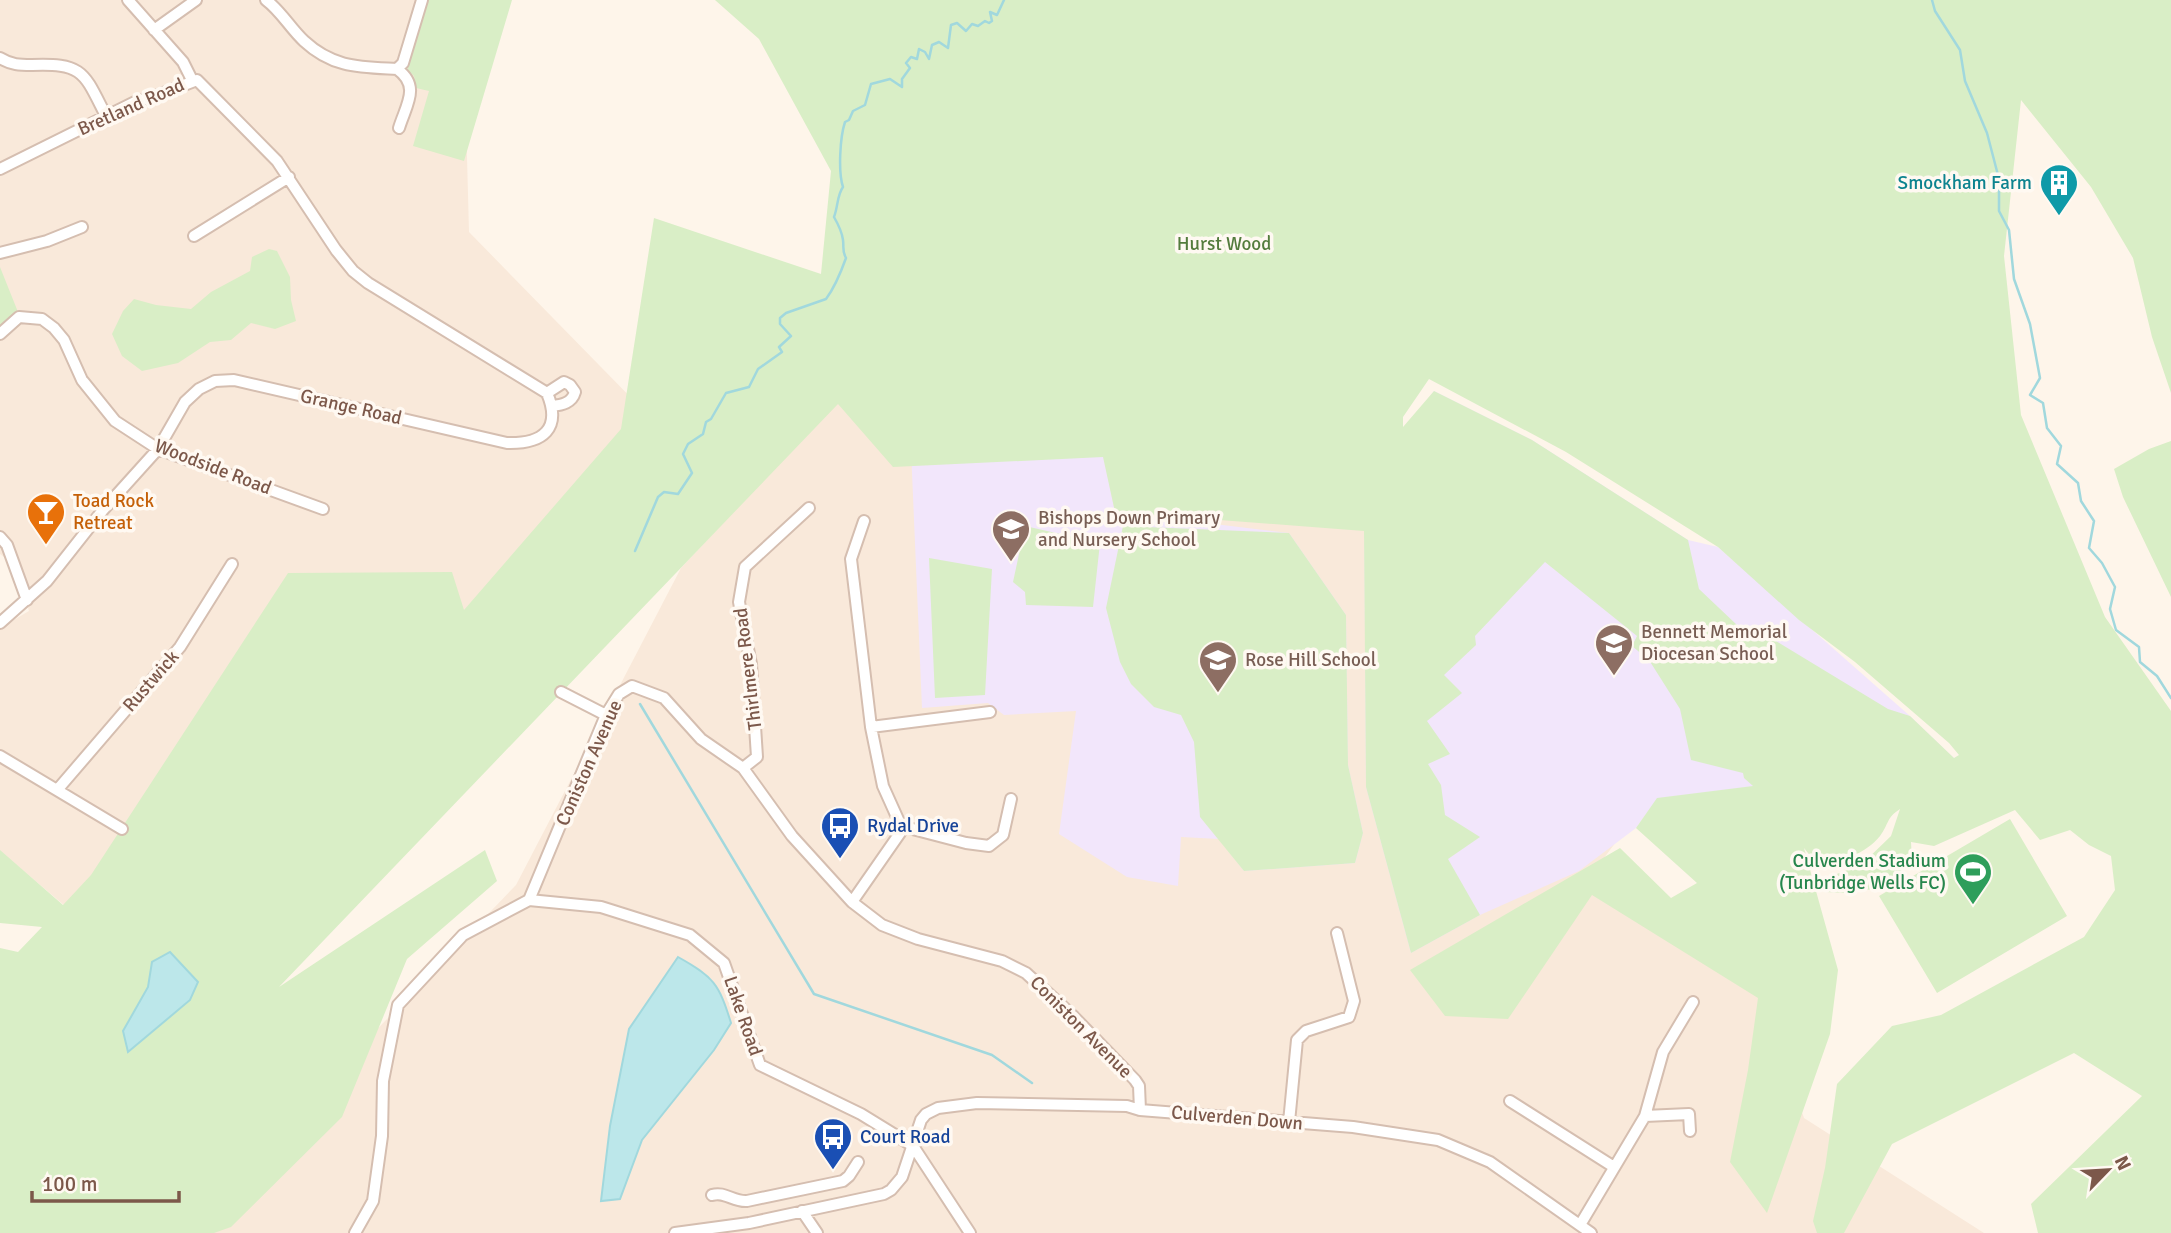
<svg xmlns="http://www.w3.org/2000/svg" width="2171" height="1233" font-family="Signika,sans-serif">
	<style>
		.residential { fill: #f9e9da }
		.education { fill: #f2e6fb }
		.green { fill: #d9eec6; fill-rule: evenodd }
		.water { fill: #bce7ea; stroke: #a1d8dd; stroke-width: 2 }
		.lines { fill: none; stroke-linecap: round; stroke-linejoin: round }
		.stream { stroke: #a1d8dd; stroke-width: 2.5 }
		.minor-casing { stroke: #d5beb0; stroke-width: 14 }
		.minor { stroke: #fff; stroke-width: 10 }
		.labels { text-anchor: middle; dominant-baseline: central; stroke-width: 7; stroke-linejoin: round; paint-order: stroke }
		.street-label { font-size: 19px; fill: #7c584a; stroke: #fff9f2 }
		.culture-label { font-size: 19px; fill: #0d838f; stroke: #fff9f2; text-anchor: end }
		.park-label { font-size: 19px; fill: #547c3d; stroke: #fff9f2 }
		.food-label { font-size: 19px; fill: #c56008; stroke: #fff9f2; text-anchor: start }
		.education-label { font-size: 19px; fill: #785e54; stroke: #fff9f2; text-anchor: start }
		.transit-label { font-size: 19px; fill: #164399; stroke: #fff9f2; text-anchor: start }
		.leisure-label { font-size: 19px; fill: #27864d; stroke: #fff9f2; text-anchor: end }
	</style>
	<rect width="100%" height="100%" fill="#fef5ea"/>
	<!-- residential -->
	<path class="residential" d="M0 0H480L464 44 469 232 646 413 357 755 97 933 0 851V628L29 611 16 566 0 554Z
		M836 402 1663 598 1684 751 1598 866 1762 995 1804 1118 1984 1233H181L516 885 681 568Z"/>
	<!-- education -->
	<path class="education" d="M1434 391 1532 440 1688 540 1718 547 1910 716 1959 763 1888 817 1880 836 1849 859 1820 868 1771 802 1658 798 1636 828 1579 871 1480 915 1411 953 1366 787 1364 485Z
		M911 449 1104 457 1115 512 1289 533 1346 615 1348 765 1363 833 1355 863 1244 871 1219 839 1181 837 1178 886 1127 877 1059 834 1076 711 1004 715 988 703 922 708Z"/>
	<!-- green -->
	<path class="green" d="M428 0H512L464 161 413 146 429 91 416 88 414 76 407 70Z
		M715 0H2171V393L2152 337 2133 258 2091 187 2021 100 2004 256 2021 415 2105 617 2171 711V1233H2038L2031 1204 2142 1096 2074 1053 1892 1144 1844 1233H1817L1813 1221 1825 1168 1837 1084 1892 1026 1941 1015 2084 937 2115 890 2111 856 2089 845 2070 830 2040 840 2015 810 1934 846 1911 842 1912 861 1882 887 1852 893 1824 892 1818 881 1861 865 1891 836 1900 809C1886 818 1889 824 1880 836 1867 853 1840 862 1820 868L1804 848 1838 970 1830 1034 1767 1213 1730 1162 1748 1070 1758 998 1592 895 1508 1019 1445 1016 1410 970 1620 848 1671 898 1697 883 1636 828 1657 798 1753 786 1744 778 1743 773 1691 760 1680 709 1649 660 1632 646 1637 636 1545 562 1475 636 1476 645 1444 675 1462 693 1427 721 1450 754 1428 764 1441 785 1445 815 1480 837 1448 859 1480 915 1411 953 1366 787 1364 531 1115 512 1103 457 893 467 838 404 279 987 485 850 497 881 407 959 342 1117 231 1227 214 1233H0V948L18 952 42 927 0 923V850L63 905 91 875 288 573 452 572 464 610 621 429 654 218 821 274 831 171 759 39ZM1429 379 1566 452 1718 547 1799 620 1855 662 1949 743 1959 755 1954 758 1910 716 1888 709 1766 635 1737 625 1699 589 1688 540 1532 440 1434 391 1403 427V417Z
		M269 249 277 251 290 277 291 300 296 321 275 329 251 323 231 340 210 342 178 363 142 371 122 356 112 334 123 311 134 299 156 305 191 309 211 292 250 271 252 257Z
		M0 267 18 312 0 328Z
		M2171 441V597L2123 497 2114 469 2149 449Z
		M1025 526 1100 543 1093 607 1026 605 1025 592 1013 582Z
		M1123 526 1289 533 1346 615 1348 765 1363 833 1355 863 1244 871 1200 817 1194 742 1181 715 1154 707 1131 684 1120 662 1106 608Z
		M929 558 992 569 985 695 935 698Z
		M2010 819 2067 916 1937 993 1879 896Z"/>
	<!-- water -->
	<path class="water" d="M170 952 198 982 190 1000 128 1052 123 1031 148 987 152 962Z
		M678 957C714 977 719 984 731 1023L714 1050 642 1140 620 1199 601 1201 610 1126 629 1029Z"/>
	<g class="lines">
		<!-- stream -->
		<path class="stream" d="M1932 0 1935 11 1960 50 1965 81 1987 133 1999 179V211L2009 230 2014 279 2030 324 2040 378 2030 395 2043 403 2047 428 2061 446 2057 464 2078 483 2081 501 2094 521 2089 548 2102 563 2115 587 2110 609 2116 630 2139 647 2140 662 2157 676 2171 698
			M635 551 658 497 664 492 678 494 692 473 683 454 688 444 703 434 706 422 711 419 726 393 749 387 758 369 782 352 779 347 791 336 780 324V318L786 313 826 299C835 287 841 272 846 258 842 251 844 248 843 240 842 231 838 224 834 217 838 207 837 195 843 187 838 172 840 137 845 122L849 120 853 111 865 105 871 84 890 79 902 87V79L910 68 906 63 911 57 917 59 919 49 925 52 929 59 932 45 939 42 948 48 951 25 957 23 966 31 972 24 978 26 985 21 989 23 992 21 990 12 997 15 1004 0
			M640 704 814 994 992 1055 1032 1083"/>
		<defs>
			<path id="minor" d="M128 0 183 62 192 80
				M266 0C281 11 290 28 304 41 333 68 360 67 397 69
				M154 30 196 0
				M0 58C11 65 20 65 32 65 84 63 84 73 106 116
				M397 69 403 63 422 0
				M397 69C421 86 406 105 399 128
				M0 169 137 101 153 97 197 80 277 161 336 250 353 271 368 283 547 393C562 429 543 444 507 443L234 380 215 381 199 389 185 402 158 449 103 510 47 581 0 623
				M194 236 289 177
				M0 253 47 241 82 227
				M0 334 19 317 42 319 54 328 64 340 82 380 115 421 158 449 323 509
				M547 393 564 382 570 385 575 392C572 403 562 405 552 406
				M0 537 7 545 27 600
				M561 692 606 715
				M871 727 990 712
				M0 756 122 829
				M743 768 757 757 751 664 739 602 745 567 809 508
				M58 789 180 647 232 564
				M901 826 966 843 989 846 1003 835 1011 799
				M529 900 606 715 619 694 632 686 664 698 701 739 743 768 792 836 852 902 882 925 918 939 1002 961 1026 973 1074 1017 1135 1080 1139 1086 1140 1110
				M529 900 601 907 690 935 724 963 760 1065 861 1114 913 1146 970 1233
				M852 902 900 833 901 826 883 786 871 727 851 559 864 521
				M1510 1101 1614 1167
				M1645 1116 1689 1114 1690 1131
				M1289 1122 1297 1040 1306 1031 1349 1017 1354 1001 1337 933
				M712 1195C725 1191 733 1202 747 1201L843 1181 849 1176 858 1162
				M802 1211 817 1233
				M1580 1225 1645 1116 1663 1052 1693 1002
				M355 1233 373 1201 382 1136 383 1081 398 1005 463 935 529 900
				M675 1233 749 1223 884 1194 891 1190 902 1177 921 1120 926 1114 938 1108 977 1103 1127 1106 1140 1110 1353 1127 1438 1140 1490 1162 1591 1233"/>
		</defs>
		<!-- minor casing -->
		<use href="#minor" class="minor-casing"/>
		<!-- minor -->
		<use href="#minor" class="minor"/>
	</g>
	<!-- icons -->
	<defs>
		<symbol id="building-pin" viewBox="-11 -11 22 30"><path d="M0 17L-7.5 6A9.5 9.5 0 1 1 7.5 6Z" fill="#0f9aa8" stroke="#fff9f2"/><path d="M-4-6H4V6H1V3H-1V6H-4ZM-2.5-4.3h1.7v1.8h-1.7ZM.8-4.3h1.7v1.8H.8ZM-2.5-1h1.7V.8h-1.7ZM.8-1h1.7V.8H.8Z" fill="#fff"/></symbol>
		<symbol id="bar-pin" viewBox="-11 -11 22 30"><path d="M0 17L-7.5 6A9.5 9.5 0 1 1 7.5 6Z" fill="#e8710a" stroke="#fff9f2"/><path d="M-6-5H6L.8 .8V4.5H3.5V6h-7V4.5H-.8V.8Z" fill="#fff"/></symbol>
		<symbol id="school-pin" viewBox="-11 -11 22 30"><path d="M0 17L-7.5 6A9.5 9.5 0 1 1 7.5 6Z" fill="#8d6e63" stroke="#fff9f2"/><path d="M0-5L7-2L0 1L-7-2ZM-4 1L0 2.5L4 1V4Q0 6-4 4Z" fill="#fff"/></symbol>
		<symbol id="bus-pin" viewBox="-11 -11 22 30"><path d="M0 17L-7.5 6A9.5 9.5 0 1 1 7.5 6Z" fill="#1a4fb4" stroke="#fff9f2"/><path d="M-5-6H5V4H4V6H2V4H-2V6H-4V4H-5ZM-3.5-4V0h7V-4ZM-3.5 1.2v1.5H-2V1.2ZM2 1.2v1.5H3.5V1.2Z" fill="#fff"/></symbol>
		<symbol id="stadium-pin" viewBox="-11 -11 22 30"><path d="M0 17L-7.5 6A9.5 9.5 0 1 1 7.5 6Z" fill="#2e9e5b" stroke="#fff9f2"/><path d="M0-5a6.5 5 0 1 0 0 10a6.5 5 0 1 0 0-10ZM-3.5-1.8h7v3.6h-7Z" fill="#fff"/></symbol>
	</defs>
	<g fill-rule="evenodd">
		<use href="#building-pin" x="2037" y="161" width="44" height="60"/>
		<use href="#bar-pin" x="24" y="490" width="44" height="60"/>
		<use href="#school-pin" x="989" y="507" width="44" height="60"/>
		<use href="#school-pin" x="1592" y="621" width="44" height="60"/>
		<use href="#school-pin" x="1196" y="638" width="44" height="60"/>
		<use href="#bus-pin" x="818" y="804" width="44" height="60"/>
		<use href="#stadium-pin" x="1951" y="850" width="44" height="60"/>
		<use href="#bus-pin" x="811" y="1115" width="44" height="60"/>
	</g>
	<g class="labels">
		<!-- street labels -->
		<g class="street-label">
			<text transform="translate(131 107) rotate(-24)">Bretland Road</text>
			<text transform="translate(351 407) rotate(13)">Grange Road</text>
			<text transform="translate(213 467) rotate(21)">Woodside Road</text>
			<text transform="translate(748 669) rotate(-97)">Thirlmere Road</text>
			<text transform="translate(151 681) rotate(-49)">Rustwick</text>
			<text transform="translate(589 763) rotate(-66)">Coniston Avenue</text>
			<text transform="translate(743 1016) rotate(71)">Lake Road</text>
			<text transform="translate(1081 1027) rotate(45)">Coniston Avenue</text>
			<text transform="translate(1237 1118) rotate(5)">Culverden Down</text>
		</g>
		<!-- culture labels -->
		<g class="culture-label">
			<text x="2032" y="183">Smockham Farm</text>
		</g>
		<!-- park labels -->
		<g class="park-label">
			<text x="1224" y="244">Hurst Wood</text>
		</g>
		<!-- food labels -->
		<g class="food-label">
			<text x="73" y="501">Toad Rock<tspan x="73" dy="22">Retreat</tspan></text>
		</g>
		<!-- education labels -->
		<g class="education-label">
			<text x="1038" y="518">Bishops Down Primary<tspan x="1038" dy="22">and Nursery School</tspan></text>
			<text x="1641" y="632">Bennett Memorial<tspan x="1641" dy="22">Diocesan School</tspan></text>
			<text x="1245" y="660">Rose Hill School</text>
		</g>
		<!-- transit labels -->
		<g class="transit-label">
			<text x="867" y="826">Rydal Drive</text>
			<text x="860" y="1137">Court Road</text>
		</g>
		<!-- leisure labels -->
		<g class="leisure-label">
			<text x="1946" y="861">Culverden Stadium<tspan x="1946" dy="22">(Tunbridge Wells FC)</tspan></text>
		</g>
	</g>
	<!-- north arrow -->
	<g transform="translate(2108 1170) rotate(65)" stroke="#fff9f2" stroke-width="5" paint-order="stroke">
	<path d="M0-5L12 26L0 18L-12 26Z" fill="#7c584a"/>
	<text y="-10" font-size="19" font-weight="bold" text-anchor="middle" fill="#7c584a">N</text>
	</g>
	<!-- scale -->
	<path d="M32 1191v10h147v-10" fill="none" stroke="#7c584a" stroke-width="3.5"/>
	<text x="42" y="1191" font-size="21" fill="#7c584a" stroke="#fff9f2" stroke-width="5" paint-order="stroke">100 m</text>
</svg>
